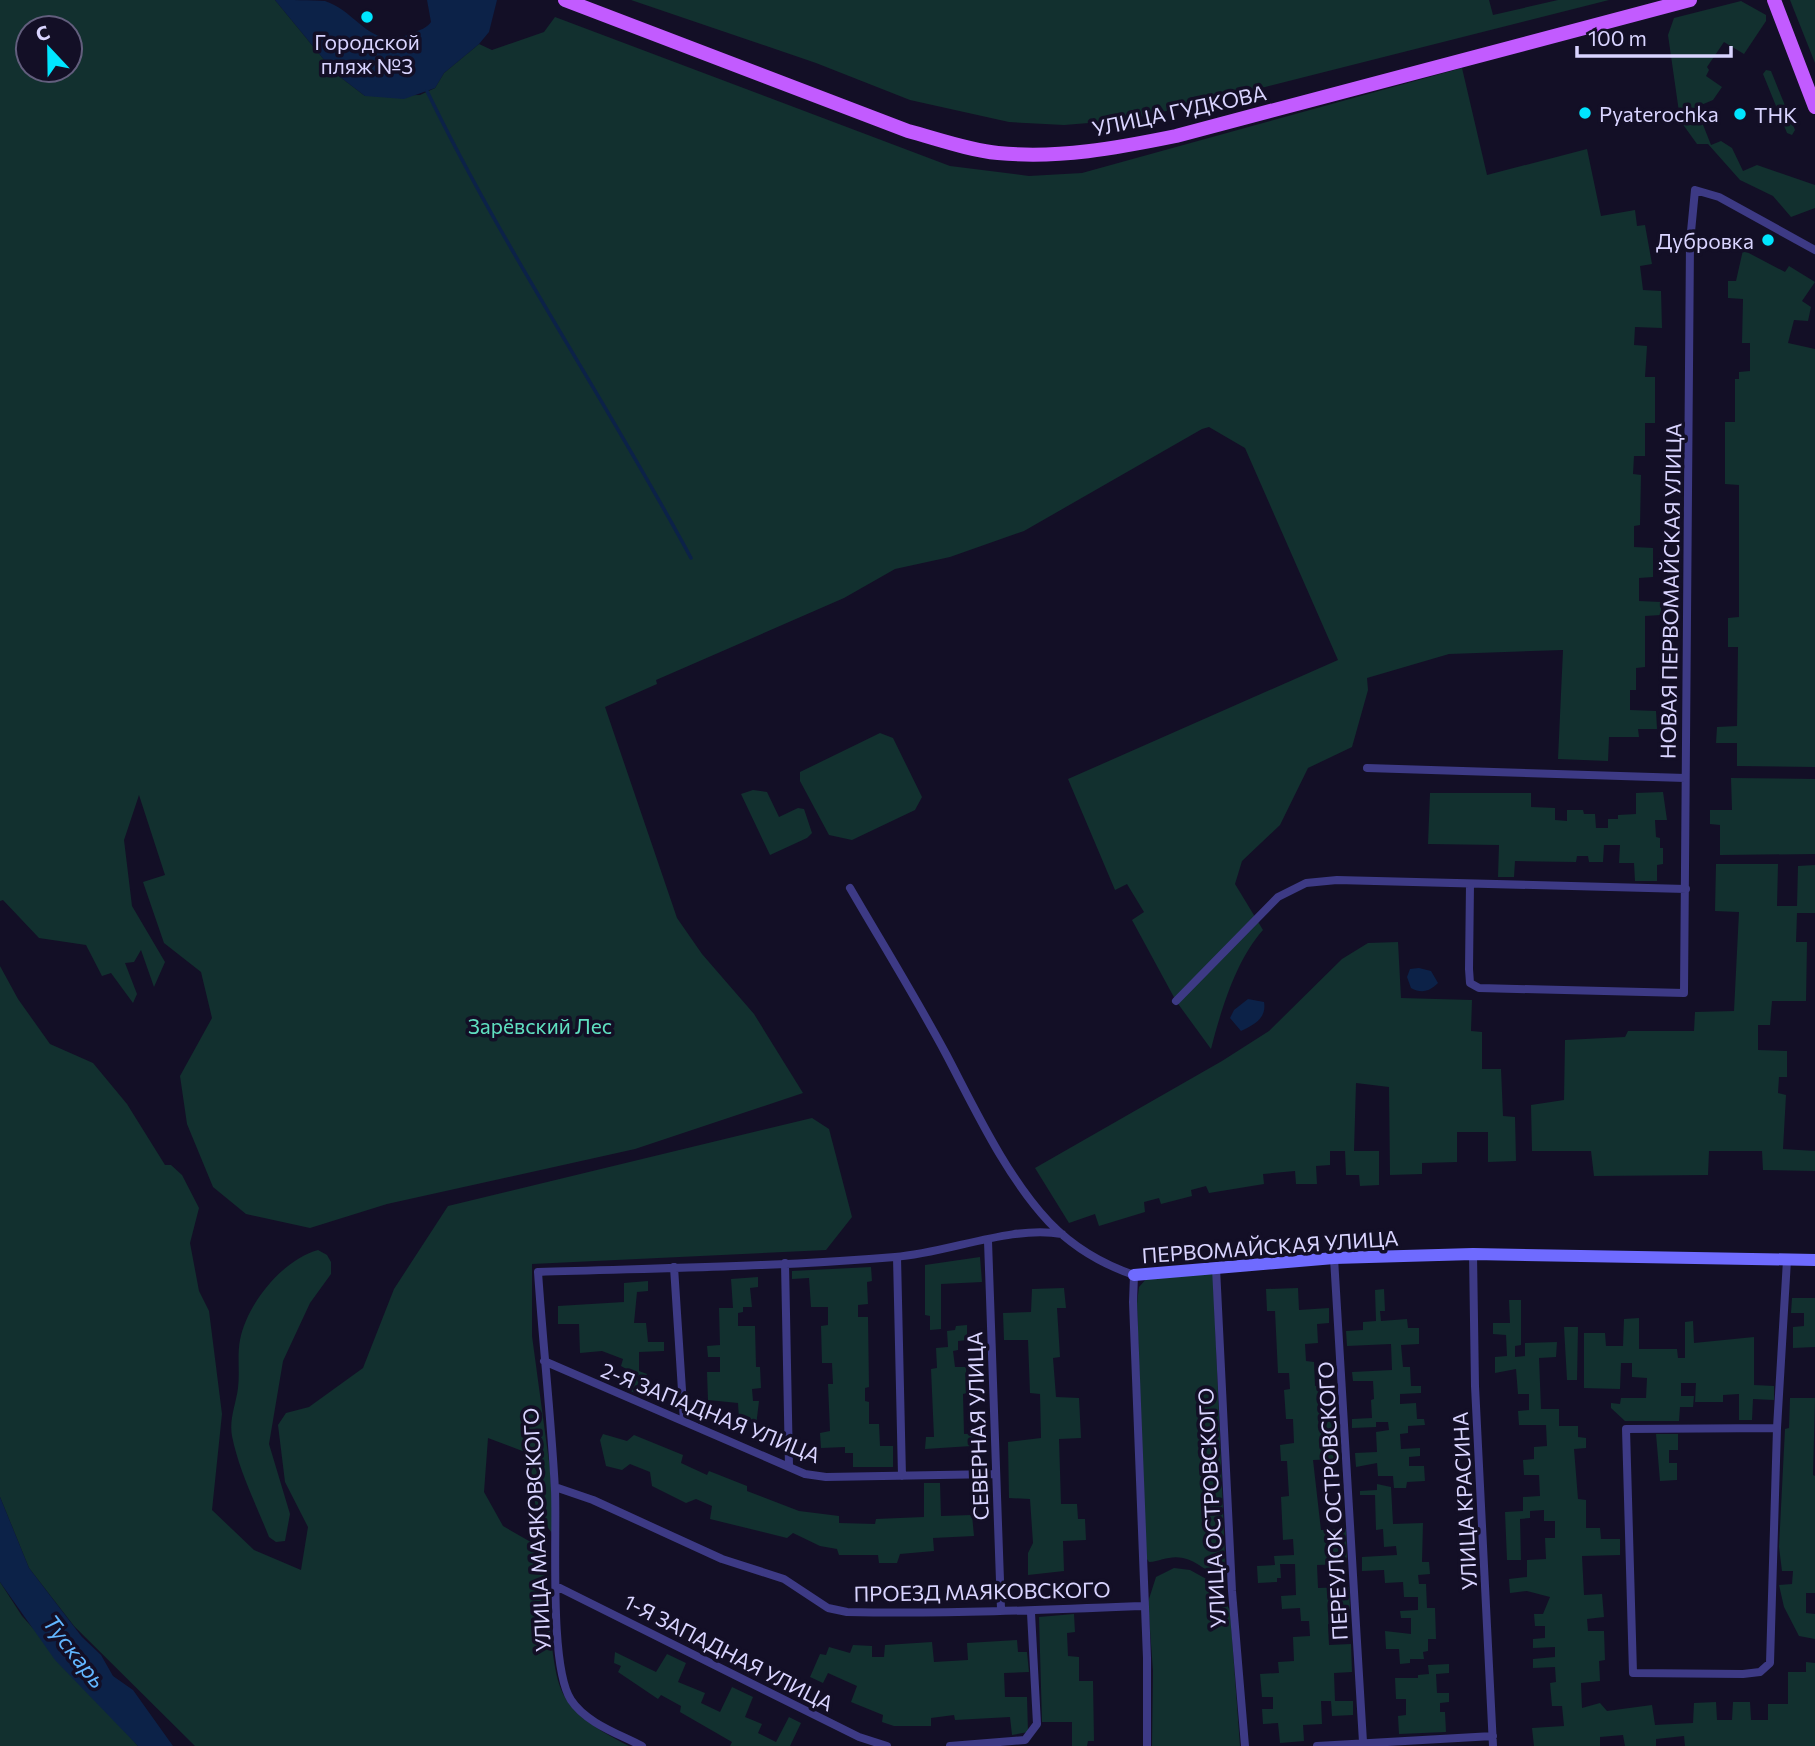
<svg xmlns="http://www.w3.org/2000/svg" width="1815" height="1746" font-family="Commissioner,sans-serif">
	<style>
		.green { fill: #12302f; fill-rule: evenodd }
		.water { fill: #0c2248 }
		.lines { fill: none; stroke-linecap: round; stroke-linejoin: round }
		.stream { stroke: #0c2248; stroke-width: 3.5 }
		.street { stroke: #3d3a85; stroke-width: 8 }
		.secondary { stroke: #6f6bff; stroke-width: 12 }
		.primary { stroke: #c25bff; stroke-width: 14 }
		.poi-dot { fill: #00e5ff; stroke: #130f26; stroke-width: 2.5 }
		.labels { text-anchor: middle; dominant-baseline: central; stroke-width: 7; stroke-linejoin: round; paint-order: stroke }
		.poi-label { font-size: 21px; fill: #d9d4ff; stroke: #130f26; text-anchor: start }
		.street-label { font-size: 21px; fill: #d9d4ff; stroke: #130f26 }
		.park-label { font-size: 21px; fill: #5fe0c0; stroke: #130f26 }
		.water-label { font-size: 23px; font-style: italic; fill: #62b6ff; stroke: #130f26 }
	</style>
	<rect width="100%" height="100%" fill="#130f26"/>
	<!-- green -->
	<path class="green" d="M0 0H275L335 73 365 96 420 95 435 88 444 73 479 44 492 50 544 32 555 17 950 166 1029 176 1082 173 1462 68 1487 175 1587 149 1601 216 1635 210 1637 226 1645 225 1652 264 1640 266 1643 290 1661 291 1662 328 1635 327 1634 345 1647 346 1645 377H1655V423H1645V456H1634L1633 474 1641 475 1640 525 1634 526V547L1653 548V577L1639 578V601L1661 602V615L1645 616V667L1636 668V690H1630V710L1656 711 1657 729H1638L1639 737H1609L1608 761 1558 759 1563 650 1449 654 1367 678 1368 690 1352 747 1308 768 1280 825 1242 861 1235 884 1263 930C1236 960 1221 1010 1211 1049L1176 1001 1132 920 1144 912 1127 884 1115 890 1068 779 1338 660 1245 448 1209 427 1202 429 1024 531 950 557 895 569 844 598 656 680 657 684 605 707 677 918 702 954 754 1014 803 1093 635 1149 387 1204 310 1228 246 1214 213 1187 187 1124 180 1076 212 1018 201 972 164 943 143 882 165 875 139 795 124 840 132 906 165 962 154 987 141 950 134 962 125 963 137 994 133 1003 111 973 102 976 86 945 39 938 3 900 0 901ZM28 28H70V70H28Z
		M631 0H1489L1493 15 1558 0H1609L1198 104 1126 120 1064 125 1009 122 910 100 816 63Z
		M1790 0H1815V63Z
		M1741 1 1766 15V21L1744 54 1724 42 1707 67 1709 70 1706 76 1722 87 1713 100 1701 105 1698 112 1711 145 1721 141 1732 148 1743 171 1757 165 1815 185V208L1791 217 1773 196 1740 180 1708 144H1697L1679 119 1698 107 1679 112 1668 35 1674 18Z
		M1766 70 1771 71 1795 130 1792 135 1787 133 1763 74Z
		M1743 250 1785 272 1789 266 1815 282 1802 301 1811 307 1808 321 1794 320 1788 343 1815 349V767L1737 766V743H1716L1717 727 1737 726 1738 647H1728V618L1739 617V485L1725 484V422H1735V379H1739V372L1750 371V343H1742L1743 299 1728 298V281H1736Z
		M880 733 893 738 922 797 915 810 852 840 829 835 800 781V772Z
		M1731 778 1815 779V854L1720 855V825L1710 824V810H1732Z
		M753 790 767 792 779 817 798 808 804 809 812 833 807 838 770 855 741 794Z
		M1663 792 1667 820H1655L1656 837 1660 838V848H1663V864L1657 865V881H1635L1634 863H1619L1620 845H1604L1603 862H1589L1588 856H1577L1576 862 1515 861 1514 877H1498L1499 845 1428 844 1430 793H1531V807L1555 808V820L1567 821V810H1583L1584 814H1595L1596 828H1608V819H1618V815L1636 814V793Z
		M1716 864H1778L1777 906H1797L1798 866 1815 865V913H1797L1796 942H1807L1806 1001H1772L1770 1025H1758V1050L1787 1051V1077H1779L1778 1093 1786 1095 1783 1149 1815 1151V1171L1763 1170 1762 1151H1709L1708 1175 1594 1176 1591 1151H1532L1531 1105 1564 1100 1565 1040 1625 1037 1628 1031H1694L1695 1012 1734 1011 1739 912 1715 911Z
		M1398 942 1401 998 1472 1000 1471 1031 1482 1032V1069H1501L1503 1116 1515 1117 1516 1161 1488 1162V1132H1457V1162L1422 1163V1174L1390 1175 1389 1087 1356 1083 1354 1151H1379V1185L1360 1186 1359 1175H1346L1345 1151H1330V1165L1316 1166 1317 1184H1296L1295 1171 1263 1174 1264 1184 1209 1193 1206 1186 1191 1190 1192 1196 1161 1204 1159 1198 1144 1202 1145 1212 1099 1226 1095 1214 1069 1223 1035 1168 1222 1061 1269 1031 1342 959 1368 943Z
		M0 966 18 999 50 1044 93 1063 127 1104 165 1165H171L182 1175 199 1208 190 1243 199 1291 209 1311 222 1414 212 1510 254 1550 301 1570 308 1527 285 1482 278 1425 286 1413 309 1407 363 1368 394 1289 448 1206 812 1118 829 1129 852 1217 826 1250 532 1264V1336L550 1469 555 1537 537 1513 525 1452 488 1438 484 1492 503 1526 536 1545 548 1563 540 1607 547 1608C559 1690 549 1705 629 1746H195L74 1626 29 1568 0 1497Z
		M318 1250 327 1255 331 1262V1274L310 1303 283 1361 269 1444 290 1514 285 1541 276 1542 269 1537C256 1504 239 1471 232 1436 229 1419 236 1404 238 1388 240 1372 237 1355 240 1340 247 1304 282 1260 318 1250Z
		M980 1257 982 1282 941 1284V1329L930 1330V1316L925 1315V1265Z
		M871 1267 872 1281 867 1282 868 1304 858 1305V1317H868L869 1387 865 1388V1401L869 1402V1424H879L880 1446H893V1467H853V1453H845V1447L821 1448 820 1433 830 1431 828 1384H833L832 1363H822L821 1326 828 1325V1307H811L809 1278 792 1279V1271Z
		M1213 1273 1225 1558 1224 1573C1206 1575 1199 1561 1183 1558 1170 1555 1161 1561 1149 1562L1145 1556 1137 1303 1139 1287 1147 1278Z
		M758 1277V1287L750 1288 752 1307H743V1312L738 1313V1326H755L756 1367H760L761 1388 752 1389 753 1401H759L756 1426 739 1419 738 1403 708 1400 707 1372H720V1357H708L707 1346 720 1345 719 1308H733L731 1279Z
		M648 1281V1291L637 1292 634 1323H646L648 1342H664V1351L639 1352V1371L647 1374 637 1394 622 1387 628 1370 621 1366 623 1359 602 1351 580 1353 579 1324H558V1306L624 1302V1283Z
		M1064 1288 1066 1308H1057L1060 1357 1053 1358 1056 1397 1079 1398 1081 1438 1059 1439 1061 1504H1077L1078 1519H1085L1086 1540 1063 1541 1064 1571 1028 1575V1553L1033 1543 1030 1499 1009 1498 1008 1442 1041 1438 1040 1394 1030 1393 1028 1340H1004L1003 1313 1031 1312 1032 1289Z
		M1298 1288 1299 1310 1329 1308V1323L1317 1324 1318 1343 1305 1344 1306 1361 1314 1362 1315 1386H1320L1321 1405H1336L1338 1459 1313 1460 1321 1530 1346 1529 1347 1564 1317 1565 1318 1588 1349 1587 1350 1609 1335 1610V1623L1328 1624 1329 1645 1351 1644 1352 1672 1334 1673 1335 1701H1353V1715L1332 1716 1331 1701H1321L1322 1724 1303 1725 1304 1741 1280 1743 1278 1723 1263 1724 1262 1709H1273V1697H1262L1260 1674 1279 1673 1278 1662 1294 1661 1293 1637 1310 1636 1309 1621H1301L1300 1608 1282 1609 1281 1596 1296 1595 1295 1564H1280L1281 1578H1277V1582L1258 1583 1257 1566 1275 1565 1274 1556 1294 1555 1293 1539 1283 1540 1281 1497 1289 1496 1287 1461H1281L1280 1445 1294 1443 1293 1419H1286L1284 1390 1290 1389 1289 1373H1278L1275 1311H1267L1266 1289Z
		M1384 1289 1385 1311H1380L1381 1321 1407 1319 1408 1328H1419V1344L1401 1345 1403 1367H1410L1411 1386H1421V1393L1400 1394V1404L1416 1403 1417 1419H1424L1425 1425 1408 1426V1433L1400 1434 1401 1449 1420 1448V1456L1409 1457V1466H1424L1425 1481 1407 1482 1406 1488H1394L1393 1476H1378L1377 1463 1356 1467 1355 1453 1377 1452 1376 1432 1389 1430 1388 1422H1376V1427L1352 1428V1419L1372 1418 1371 1400 1374 1399 1373 1381H1353L1352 1372 1392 1370 1391 1344 1347 1346 1346 1331 1363 1330V1322L1376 1321 1375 1290Z
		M1792 1298H1815V1347L1793 1348V1327L1804 1326V1313H1791Z
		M1509 1300H1521V1345L1515 1346V1357L1525 1356V1343L1557 1342 1556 1357 1539 1358 1541 1409H1559V1426H1578V1437L1586 1438V1448L1574 1449 1578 1499 1586 1500V1528H1600L1601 1539H1620V1555L1582 1556 1584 1595 1602 1594 1604 1617 1587 1619 1588 1631H1604L1605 1660 1599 1661 1600 1681 1581 1683 1582 1708 1600 1703 1607 1711 1652 1705 1655 1725 1693 1723 1694 1703 1716 1702 1717 1720H1732L1733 1702H1750L1751 1720H1768V1704H1788V1672H1806V1662L1815 1663V1746H1685L1684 1736 1656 1739V1746H1625L1623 1735 1600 1737V1746H1534L1532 1728 1564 1726 1562 1706H1552L1550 1683 1556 1682 1555 1667 1533 1668V1659L1555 1657V1647L1533 1648V1639L1545 1638V1626H1535L1534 1614H1543L1550 1597 1527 1591 1510 1593 1509 1579 1527 1577V1560L1546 1559 1545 1538H1555V1521H1544V1510L1530 1511V1518L1520 1519 1521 1560H1507L1505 1512 1523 1511V1497L1540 1496 1539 1475H1524L1523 1460 1534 1459V1447L1547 1446 1546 1425H1519L1518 1411 1529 1410V1394H1518L1516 1369 1495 1373V1357L1507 1356 1506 1335 1493 1334V1323H1510Z
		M1639 1318V1349H1677L1678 1358H1685V1322L1693 1321 1694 1343 1754 1337V1385L1774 1386V1400L1753 1399 1752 1420H1739V1394L1723 1395V1402H1695L1696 1383H1681V1396H1694L1693 1407H1680L1679 1421H1625L1611 1408V1403L1620 1404 1621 1398H1646L1647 1378 1632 1377V1363H1621L1620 1389 1584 1388V1333H1605L1606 1346H1623L1624 1319Z
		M967 1325V1340L958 1341V1350L953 1351 955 1367H966L967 1393 963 1394 964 1434 987 1433V1445L925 1449 926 1437H934L931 1369 937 1368 936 1348 948 1347 947 1331 955 1330 956 1326Z
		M1564 1327H1578L1577 1380H1567Z
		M1790 1398H1815L1813 1475 1815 1476V1593H1806V1613L1815 1614V1639L1799 1636 1784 1607 1779 1585 1792 1584 1793 1571H1782L1779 1547 1785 1429 1789 1428Z
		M603 1434 627 1441 634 1435 683 1455 681 1463 707 1475 709 1471 747 1486V1491L799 1511 839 1516V1523L875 1524 876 1519 924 1517V1483H940L941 1516 972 1515 974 1536 933 1538 934 1551 900 1554 897 1563H879L878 1555H839L837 1549 820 1546 793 1533 787 1538 710 1519 712 1506 696 1499 686 1503 652 1486 650 1472 630 1464 622 1470 606 1466 600 1440Z
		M1656 1434H1678V1450H1669V1463H1677V1480L1660 1481Z
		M1377 1484 1391 1487 1393 1524 1423 1523 1422 1562H1429L1430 1574 1418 1575 1419 1584H1426L1427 1608H1435L1436 1639H1428V1651L1423 1652 1424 1659H1410V1663L1400 1664 1399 1649H1386L1385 1631 1411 1634V1618H1401L1400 1611 1418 1610V1597H1404L1403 1582 1385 1583 1384 1570 1362 1571V1557L1397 1555 1396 1546 1384 1547 1383 1529 1376 1530 1375 1495H1360V1491L1377 1490Z
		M1174 1568 1190 1570 1210 1581 1230 1610 1240 1746H1152L1153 1671 1148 1602 1156 1577Z
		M0 1582 22 1616 138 1746H0Z
		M1074 1614 1075 1632 1067 1633 1068 1656 1079 1657V1681H1093L1094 1741H1088L1087 1746H1072V1722H1042L1039 1617Z
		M1017 1640 1018 1652H1027L1029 1672 1004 1673 1005 1697H1027L1028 1732 1012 1735 1010 1717 955 1720 954 1715 931 1718V1726H894L882 1722 883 1715 851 1702 857 1686 828 1673 823 1683 810 1677 820 1654 826 1655 829 1647 850 1653 853 1645 872 1646V1657H884L885 1645 932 1642 934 1662 968 1660 967 1643Z
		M615 1652 656 1672 667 1654 686 1663 678 1682 705 1693 701 1703 720 1712 732 1687 753 1697 745 1717 762 1724 758 1733 776 1742 789 1717 801 1723 790 1746H730L732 1742 680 1712 681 1706 661 1695 658 1699 618 1672 621 1666 614 1663Z
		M1449 1664V1673L1436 1674 1437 1693H1449V1702L1440 1703V1712H1445L1446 1732 1399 1734 1398 1716 1406 1715V1699H1396L1395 1678H1418V1675L1429 1674 1428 1665Z"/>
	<!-- water -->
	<path class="water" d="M275 0C290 0 311 0 325 1 359 12 369 52 413 33 420 30 427 28 431 22L427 0H497L489 32 479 44 444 73 435 88 404 99 365 96 335 73Z
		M1419 968 1431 971 1438 983C1430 991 1422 994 1411 988L1407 977 1410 969Z
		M1248 999 1264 1002C1267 1018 1254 1025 1241 1031L1230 1018 1234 1010Z
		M0 1497 29 1568 82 1637 101 1655 113 1676 133 1690 173 1746H138L55 1660 0 1582Z"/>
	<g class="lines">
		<!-- stream -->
		<path class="stream" d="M427 91C505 252 606 400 691 558"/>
		<!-- street -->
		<path class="street" d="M1367 768 1685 778
			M1470 884 1469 969 1470 983 1479 988 1684 993 1690 242 1695 190 1719 197 1815 250
			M850 888C882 943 916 998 946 1054 975 1109 1006 1176 1049 1222 1073 1247 1102 1264 1134 1275L1133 1302 1147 1658V1746
			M1176 1001 1278 897 1306 883 1337 880 1686 889
			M988 1241 1001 1609
			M1473 1254 1475 1386 1493 1746
			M897 1257 902 1476
			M1334 1258 1363 1742
			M785 1263 789 1466
			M674 1267 684 1421
			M1216 1268 1232 1591 1245 1746
			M544 1361 805 1474 826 1477 996 1474
			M1777 1428 1626 1429 1633 1673 1743 1674 1760 1672 1770 1663 1777 1428 1787 1260
			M555 1487 593 1500 722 1559 784 1579 828 1608 847 1612C946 1614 1044 1610 1143 1606
			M556 1586 859 1737 887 1746
			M642 1746C619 1734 586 1723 571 1700 549 1667 557 1535 555 1490 551 1417 543 1345 538 1272 657 1268 776 1267 895 1257 949 1253 1010 1225 1062 1234
			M950 1746 1025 1740 1037 1724 1031 1613
			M1317 1746 1493 1736"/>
		<!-- secondary -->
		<path class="secondary" d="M1134 1275 1334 1258 1473 1254 1815 1260"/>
		<!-- primary -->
		<path class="primary" d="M565 0 908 131C938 139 968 150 998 153 1059 159 1117 148 1176 136L1690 0
			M1774 0 1815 107"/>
	</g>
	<!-- markers -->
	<g class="poi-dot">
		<circle cx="367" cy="17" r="7"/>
		<circle cx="1585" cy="113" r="7"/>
		<circle cx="1740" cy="114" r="7"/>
		<circle cx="1768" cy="240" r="7"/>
	</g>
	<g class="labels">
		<!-- poi labels -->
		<g class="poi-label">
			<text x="367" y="41" text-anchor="middle">Городской<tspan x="367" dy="24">пляж №3</tspan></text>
			<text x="1599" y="113">Pyaterochka</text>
			<text x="1754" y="114">ТНК</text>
			<text x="1754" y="240" text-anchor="end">Дубровка</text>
		</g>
		<!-- street labels -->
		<g class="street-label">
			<text transform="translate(1179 110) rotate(-12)">УЛИЦА ГУДКОВА</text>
			<text transform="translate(1670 591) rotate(-89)">НОВАЯ ПЕРВОМАЙСКАЯ УЛИЦА</text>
			<text transform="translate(1270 1246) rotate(-4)">ПЕРВОМАЙСКАЯ УЛИЦА</text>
			<text transform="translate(711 1412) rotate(22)">2-Я ЗАПАДНАЯ УЛИЦА</text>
			<text transform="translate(977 1426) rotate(-92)">СЕВЕРНАЯ УЛИЦА</text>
			<text transform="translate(1332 1501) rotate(-93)">ПЕРЕУЛОК ОСТРОВСКОГО</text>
			<text transform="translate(1464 1501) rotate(-93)">УЛИЦА КРАСИНА</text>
			<text transform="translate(1211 1508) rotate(-93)">УЛИЦА ОСТРОВСКОГО</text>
			<text transform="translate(536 1530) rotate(-93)">УЛИЦА МАЯКОВСКОГО</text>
			<text transform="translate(982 1591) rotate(-1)">ПРОЕЗД МАЯКОВСКОГО</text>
			<text transform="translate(729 1652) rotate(27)">1-Я ЗАПАДНАЯ УЛИЦА</text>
		</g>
		<!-- park labels -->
		<g class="park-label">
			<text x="540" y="1025">Зарёвский Лес</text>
		</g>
		<!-- water labels -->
		<g class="water-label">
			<text transform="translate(75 1651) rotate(52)">Тускарь</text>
		</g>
	</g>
	<!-- north arrow -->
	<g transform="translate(49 49) rotate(338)"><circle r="33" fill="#130f26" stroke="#625e7d" stroke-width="2"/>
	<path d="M0-5L12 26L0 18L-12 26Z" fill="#00e5ff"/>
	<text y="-10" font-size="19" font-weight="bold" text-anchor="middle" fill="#d9d4ff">С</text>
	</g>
	<!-- scale -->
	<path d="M1577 46v10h154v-10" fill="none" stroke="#d9d4ff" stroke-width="3.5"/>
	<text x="1588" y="46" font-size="21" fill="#d9d4ff" stroke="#130f26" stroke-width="5" paint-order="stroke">100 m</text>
</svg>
